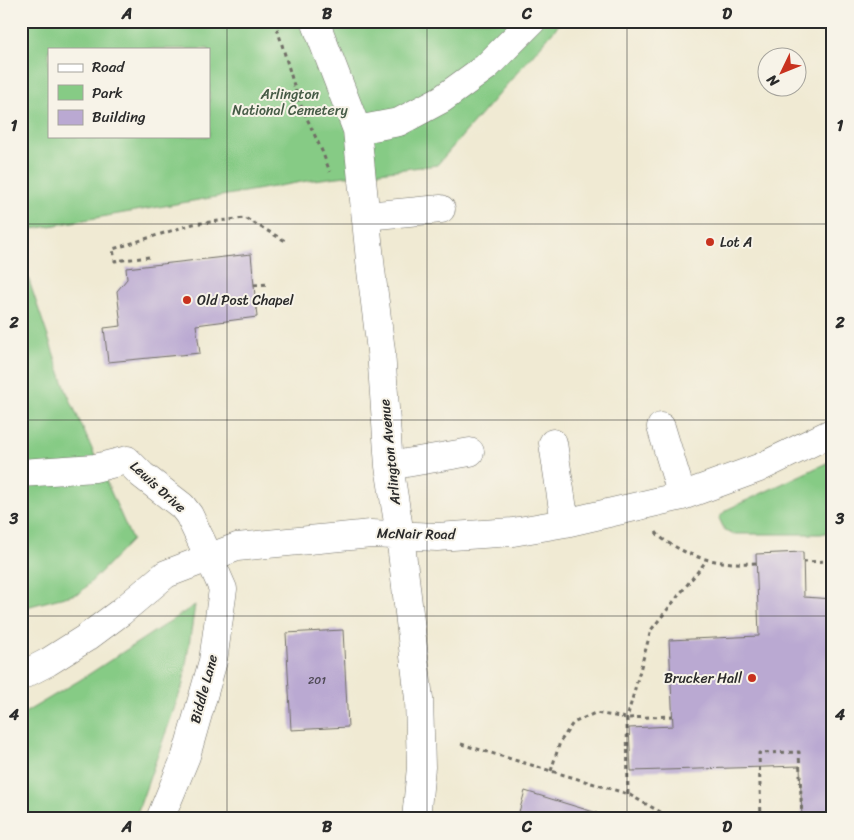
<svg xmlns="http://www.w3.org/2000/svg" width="854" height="840" font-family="Sriracha,sans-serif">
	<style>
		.green { fill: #86cb85; stroke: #587b58; fill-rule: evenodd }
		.building { fill: #baa9d2 }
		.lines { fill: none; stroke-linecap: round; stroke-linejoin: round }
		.minor-casing { stroke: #706e66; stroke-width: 29 }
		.path { stroke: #706e66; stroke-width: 3; stroke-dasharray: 4 4; stroke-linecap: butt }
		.minor { stroke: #fff; stroke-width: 28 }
		.grid { fill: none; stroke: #2b2b2b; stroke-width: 1; stroke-opacity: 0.55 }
		.poi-dot { fill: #c8321e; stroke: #f7f3e8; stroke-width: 2 }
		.labels { text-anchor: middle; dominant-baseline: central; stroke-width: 4; stroke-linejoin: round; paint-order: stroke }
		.number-label { font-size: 11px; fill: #4f4a55 }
		.park-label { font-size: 14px; fill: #465b46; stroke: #f7f3e8 }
		.poi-label { font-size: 14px; fill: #2b2b2b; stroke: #f7f3e8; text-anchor: start }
		.street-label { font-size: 14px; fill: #2b2b2b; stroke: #f7f3e8 }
		.neatline { fill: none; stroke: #2b2b2b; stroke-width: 2 }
		.grid-label { font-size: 16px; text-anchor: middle; font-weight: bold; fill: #2b2b2b }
	</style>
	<rect width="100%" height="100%" fill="#f7f3e8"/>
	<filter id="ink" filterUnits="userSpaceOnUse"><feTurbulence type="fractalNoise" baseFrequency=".02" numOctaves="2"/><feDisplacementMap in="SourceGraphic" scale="10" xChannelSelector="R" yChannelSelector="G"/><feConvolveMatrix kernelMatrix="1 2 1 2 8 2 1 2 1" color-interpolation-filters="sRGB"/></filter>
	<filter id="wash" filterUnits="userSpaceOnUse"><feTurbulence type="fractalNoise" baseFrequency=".0096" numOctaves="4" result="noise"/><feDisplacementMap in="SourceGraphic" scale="20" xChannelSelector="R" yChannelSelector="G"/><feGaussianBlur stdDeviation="1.12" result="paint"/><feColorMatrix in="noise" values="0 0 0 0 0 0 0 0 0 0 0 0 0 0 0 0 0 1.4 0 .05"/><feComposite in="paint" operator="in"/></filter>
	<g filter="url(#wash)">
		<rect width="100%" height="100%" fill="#f0ead3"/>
		<!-- green -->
		<path class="green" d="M21 21H562L437 165 313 180 21 231ZM49 49H209V136H49Z
			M21 257 66 390 132 540 80 593 30 606 21 612Z
			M833 460V531L821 534H732L725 531 719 518 726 510Z
			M195 605 183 684 135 819H21V715L80 680Z"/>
		<g id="blocks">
			<!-- building -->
			<path class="building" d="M251 254 257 317 196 325 200 353 108 362 104 328 121 326 117 291 127 279 126 268Z
				M803 552 804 597 833 599V819H802L800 766 631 771 629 728 673 726 669 640 759 636 756 554Z
				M343 630 348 727 291 730 286 633Z
				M525 791 597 813V819H517Z"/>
		</g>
	</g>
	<g filter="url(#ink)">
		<use href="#blocks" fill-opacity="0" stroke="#706e66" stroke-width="1"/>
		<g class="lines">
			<defs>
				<path id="minor" d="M315 21 357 130 371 270 381 351 389 466 400 535 419 699 421 767 416 819
					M357 130 399 122 442 99 486 67 532 21
					M366 216 441 209
					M661 427 682 496
					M553 443 565 523
					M389 466 470 452
					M21 473 95 468 127 460 142 475 182 506 189 515 209 557 223 589 213 661 186 756 160 819
					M21 676 48 662 86 638 121 612 166 574 237 547 371 534 437 537 513 532 565 523 682 496 759 468 833 432"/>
			</defs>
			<!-- minor casing -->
			<use href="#minor" class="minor-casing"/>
			<!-- path -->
			<path class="path" d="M275 21 298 99 322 151 330 172
				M149 257 115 261 113 249 193 224 245 218 287 242
				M254 285 268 284
				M656 532C661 539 667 542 674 546 701 562 726 564 757 563
				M803 562 833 561
				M461 744 628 794 673 819
				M551 771 560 742 573 723 595 713 627 718 673 716
				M628 794 627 718 651 630 707 560
				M761 819 759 753 799 752 802 819"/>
			<!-- minor -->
			<use href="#minor" class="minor"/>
		</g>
	</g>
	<!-- grid -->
	<path class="grid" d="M227 21V819M427 21V819M627 21V819M21 224H833M21 420H833M21 616H833"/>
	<!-- markers -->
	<g class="poi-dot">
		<circle cx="710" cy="242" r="5"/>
		<circle cx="187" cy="300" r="5"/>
		<circle cx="752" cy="678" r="5"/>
	</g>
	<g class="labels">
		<!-- number labels -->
		<g class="number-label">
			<text x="317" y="680">201</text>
		</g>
		<!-- park labels -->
		<g class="park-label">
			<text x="290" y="94">Arlington<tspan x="290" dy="16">National Cemetery</tspan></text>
		</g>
		<!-- poi labels -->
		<g class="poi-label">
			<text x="720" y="242">Lot A</text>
			<text x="197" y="300">Old Post Chapel</text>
			<text x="742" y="678" text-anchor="end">Brucker Hall</text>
		</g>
		<!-- street labels -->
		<g class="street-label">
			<text transform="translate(390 452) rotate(-96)">Arlington Avenue</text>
			<text transform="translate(158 487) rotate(42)">Lewis Drive</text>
			<text transform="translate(416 534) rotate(1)">McNair Road</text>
			<text transform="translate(204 689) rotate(-75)">Biddle Lane</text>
		</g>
	</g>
	<!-- margin -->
	<rect width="854" height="840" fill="none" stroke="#f7f3e8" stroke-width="55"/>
	<!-- legend -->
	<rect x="48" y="48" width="162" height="90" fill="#f7f3e8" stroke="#a5a39c"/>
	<rect x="58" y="64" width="25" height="8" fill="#ffffff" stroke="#a5a39c"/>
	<text x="92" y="72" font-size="15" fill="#2b2b2b">Road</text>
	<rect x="58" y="85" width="25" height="15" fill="#86cb85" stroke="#a5a39c"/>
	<text x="92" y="98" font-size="15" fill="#2b2b2b">Park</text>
	<rect x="58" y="110" width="25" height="15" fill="#baa9d2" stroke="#a5a39c"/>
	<text x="92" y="122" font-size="15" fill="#2b2b2b">Building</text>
	<!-- north arrow -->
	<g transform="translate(782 72) rotate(227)"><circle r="24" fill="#f7f3e8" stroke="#a5a39c"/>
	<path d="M0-4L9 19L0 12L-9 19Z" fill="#c8321e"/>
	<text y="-8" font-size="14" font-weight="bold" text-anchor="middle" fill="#2b2b2b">N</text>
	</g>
	<rect x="28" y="28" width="798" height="784" class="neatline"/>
	<g class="grid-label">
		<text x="127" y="19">A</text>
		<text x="327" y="19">B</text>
		<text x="527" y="19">C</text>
		<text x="727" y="19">D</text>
		<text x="14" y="131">1</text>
		<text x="840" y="131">1</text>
		<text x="14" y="328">2</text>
		<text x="840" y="328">2</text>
		<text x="14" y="524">3</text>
		<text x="840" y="524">3</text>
		<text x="14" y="720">4</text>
		<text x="840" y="720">4</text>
		<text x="127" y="832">A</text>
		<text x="327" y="832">B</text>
		<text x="527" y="832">C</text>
		<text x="727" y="832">D</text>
	</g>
</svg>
